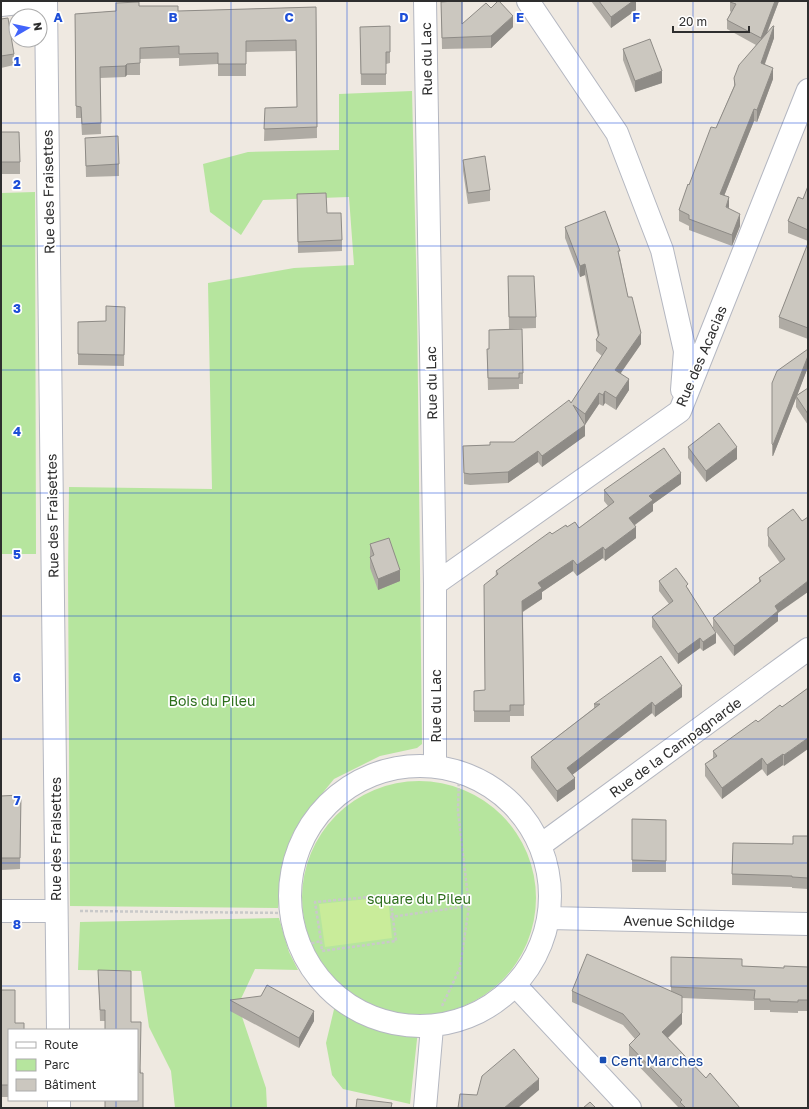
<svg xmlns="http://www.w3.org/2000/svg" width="809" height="1109" font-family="'Golos Text',sans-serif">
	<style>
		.green { fill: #b6e59e }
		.pitch { fill: #c9ec9a }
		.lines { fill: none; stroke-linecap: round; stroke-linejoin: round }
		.street-casing { stroke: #b4b7c1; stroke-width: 24 }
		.path { stroke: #c9c9c9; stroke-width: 2.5; stroke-dasharray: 3 2; stroke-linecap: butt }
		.street { stroke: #fff; stroke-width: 22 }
		.wall { fill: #afaba4 }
		.shaded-wall { fill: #8e8b86 }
		.building { fill: #cbc7bf; stroke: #8e8b86 }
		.grid { fill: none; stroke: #1d4ed8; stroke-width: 1; stroke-opacity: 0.55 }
		.transit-dot { fill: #1a4fb4; stroke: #fff; stroke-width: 1.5 }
		.labels { text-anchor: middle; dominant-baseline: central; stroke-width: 3.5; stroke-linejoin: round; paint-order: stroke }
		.street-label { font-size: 14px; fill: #2e2e2e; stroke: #fff }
		.park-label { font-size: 14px; fill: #2c6e1b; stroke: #fff }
		.transit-label { font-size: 14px; fill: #164399; stroke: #fff; text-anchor: start }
		.grid-label { font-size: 13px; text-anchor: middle; font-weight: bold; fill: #1d4ed8; stroke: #fff; stroke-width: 3.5; stroke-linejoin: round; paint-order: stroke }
	</style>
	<rect width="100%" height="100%" fill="#efe9e1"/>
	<!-- green -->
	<path class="green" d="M412 91 417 302 422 744 417 748 380 756 334 779 312 806 292 835 285 862 278 908 70 906 68 573 69 487 212 489 208 283 294 268 354 265 349 197 263 200 241 235 210 212 203 164 248 152 339 150V94Z
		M35 192 36 554H1V193Z
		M302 898a117 117 0 1 1 234 0a117 117 0 1 1-234 0Z
		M279 918 289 952 298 970 255 969 238 1005 266 1088 267 1108H175L171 1071 149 1027 141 971 78 970 80 922Z
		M336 1001 374 1024 418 1030 410 1104 343 1089 332 1075 326 1043Z"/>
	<!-- pitch -->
	<path class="pitch" d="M388 897 392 938 325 947 319 904Z"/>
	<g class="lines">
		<defs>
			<path id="street" d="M46 1 58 1030
				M425 1 435 584V764
				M528 1 617 133 662 250 685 351 682 390
				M1 5 37 1
				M435 584 680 411 808 90
				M290 896a130 130 0 1 1 260 0a130 130 0 1 1-260 0Z
				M542 844 808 649
				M1 911H56
				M550 918 808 924
				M516 986 630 1108
				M59 1100V1108
				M425 1108 432 1027"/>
		</defs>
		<!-- street casing -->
		<use href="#street" class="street-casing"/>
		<!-- path -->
		<path class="path" d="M80 911 288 913
			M390 917 469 906
			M297 947 321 941 322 951 396 941 390 895 315 902 321 941
			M442 1006 460 968 469 906 458 811 459 774"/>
		<!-- street -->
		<use href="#street" class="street"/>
	</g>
	<!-- wall -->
	<path class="wall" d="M591 1H636V10L611 28Z
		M730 1H779L767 33 774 38 765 64 773 79 757 122 754 121 724 196 729 209 740 226 732 246 689 230V226L679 221V210L689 185 716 128 734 86V78L756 45 727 29V20L731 12 730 11Z
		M441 2 462 24 491 8 513 27 491 48 442 49Z
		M139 6 178 11 316 7 317 138 264 141 265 108 297 107 296 51 246 52V76H218V64L179 66V58L140 59V75H127L125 77 100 78 101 134 82 135 81 118H76L75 14 116 11Z
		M1 19 14 54V65L1 68Z
		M390 26V63L386 64V85H361L360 38Z
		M623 49 662 83 635 92 623 60Z
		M1 132 20 162V174H1Z
		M85 138 119 164V176L86 177Z
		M463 160 490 190V201L468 204 463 171Z
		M808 186V241L788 233V221L803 199Z
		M297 194 327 213 342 240V251L298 253Z
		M565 227 620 257 628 297 641 344 621 373 629 390 616 410 605 403 603 406 599 404 585 424V436L542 467 538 462 508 483 470 485 464 484 463 446 490 445 514 442 571 403 602 356 596 351V340L598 337 585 275 580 277 565 238Z
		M808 243V339L779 328V317Z
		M508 276 536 317V328L509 329Z
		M125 307 124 366 78 365V322L106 321Z
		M487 349 523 373V384H519V389L488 390Z
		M808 349V367L797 395 808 388V425L796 407V398L773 456H772V383Z
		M688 447 737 459 706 482 688 458Z
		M681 484 653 504V511L635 525 636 538 605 561 603 558 577 576 573 571 542 592V599L523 612 524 716H510V722H474V691L485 690 496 571 552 534 567 527 579 528 608 506 604 501V490Z
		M793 509 778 613V621L734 656 713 628V618L759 582V578L780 563 768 546V528Z
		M370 544 400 581 378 590 370 568Z
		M659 581 688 588 716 643 703 651 700 648 678 664 652 627V617L669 604 659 591Z
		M808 688 784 766 783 765 767 776 762 769 722 799 705 776V764L713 758V751L758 722 782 707Z
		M682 697 655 717 652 713 572 775 575 789 557 802 531 768V757L594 708V704Z
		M21 795 20 869 1 870V796Z
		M632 819 666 820V872H632Z
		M808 836V889L792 888V887L732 885V874Z
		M671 957 742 966 784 968 808 967V1011H798V1013L770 1012V1010H754V1001L682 998V1024L668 1038 706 1078 740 1108H679L629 1056V1045L635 1039 623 1025 572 1002V991H671Z
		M98 970 131 1022 141 1073 143 1108 105 1021H100Z
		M1 990 15 1023 9 1030V1097H1Z
		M230 1000 314 1021 299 1048 230 1011Z"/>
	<!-- shaded-wall -->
	<path class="shaded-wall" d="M633 1H636V10L611 28V17Z
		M775 1H779L761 48V38Z
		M513 16V27L491 48V36Z
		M774 26V38L761 74V63Z
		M127 64V75L125 77V66Z
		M773 68V79L757 122V110Z
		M662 71V83L635 92V81Z
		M754 109V121L720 206V194Z
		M729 197V208L726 207Z
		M740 214V226L732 246V235Z
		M585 264V275L580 277V266Z
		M641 333V344L615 381V370Z
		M808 356V367L797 396H796V398L773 456V445Z
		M629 379V390L616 410V398Z
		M605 391V403L603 406V395Z
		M599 393V404L585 425V414Z
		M585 425V436L542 467V456Z
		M737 447V459L706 482V471Z
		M538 451V462L508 483V472Z
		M681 473V484L653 504V511L629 529V518L649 496Z
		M636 527V538L605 561V550Z
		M603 547V558L577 576V565Z
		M573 560V571L542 592V599L522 612V601L538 583Z
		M400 570V581L378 590V579Z
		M808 581V592L778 613V621L734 656V646L775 606Z
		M716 633V643L703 651V642Z
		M700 638V648L678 664V654Z
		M682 686V697L655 717V706Z
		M652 702V713L567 779V768Z
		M808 738V749L784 766V755Z
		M783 754V765L767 776V765Z
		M762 758V769L722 799V788Z
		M575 778V789L557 802V791Z
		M682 996V1024L662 1043V1032Z
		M314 1011V1021L299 1048V1038Z
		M539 1079V1090L518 1108H504Z"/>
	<!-- building -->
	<path class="building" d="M454 1H462V24L486 3 491 8 498 1H499L513 16 491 36 442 38 441 2Z
		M599 1H633L611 17Z
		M730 1H775L761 38 727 20 736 4 730 2Z
		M139 2V6H178V11L316 7 317 127 264 129 265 108 297 107 296 40 246 41V64H218V53L179 54V46L140 48V63L127 64 125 66 100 67 101 123 82 124 81 107 76 106 75 14 116 11V3Z
		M8 18 14 54 1 56V19Z
		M390 26V52H386V74H361L360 27Z
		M773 26H774L761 63 773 68 757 110 754 109 720 194 729 197 726 207 740 214 732 235 689 219V215L679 210 688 184 689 185 711 127 716 128 735 85 734 78 739 65Z
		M650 39 662 71 635 81 623 49Z
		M1 132H19L20 162H1Z
		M118 136 119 164 86 166 85 138Z
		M485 156 490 190 468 193 463 160Z
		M808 186V230L788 221 798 197 803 199Z
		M326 193 327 213H341L342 240 298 242 297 194Z
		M605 211 620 251H618L628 297H632L641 333 615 370 629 379 616 398 605 391 603 395 599 393 585 414 573 405 585 425 542 456 538 451 508 472 470 474 464 473 463 446 490 445V442H514L569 400 571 403 607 348 596 340 599 335 585 264 580 266 565 227Z
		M808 243V328L779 317Z
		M508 276H534L536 317H509Z
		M106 306 125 307 124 355 78 354V322L106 321Z
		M522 329 523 373H519V378H488L487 349H489V330Z
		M808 349V356L773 445 772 444V383L777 371Z
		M808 388V414L796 396Z
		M719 423 737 447 706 471 688 447Z
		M664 448 681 473 649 496 653 500 629 518 636 527 605 550 603 547 577 565 573 560 538 583 542 588 522 601 524 705H510V711H474V691L485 690 484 585 498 574 496 571 550 532 552 534 566 525 567 527 575 522 579 528 614 502 604 490Z
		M793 509 802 521 808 517V581L775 606 778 611 734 646 713 618 761 581 759 578 785 559 768 536V528Z
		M389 538 400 570 378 579 370 557 374 555 370 544Z
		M676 568 688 584 686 586 716 633 703 642 700 638 678 654 652 617 673 601 659 581Z
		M661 656 682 686 655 706 652 702 567 768 575 778 557 791 531 757 600 704H594Z
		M808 688V738L784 755 783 754 767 765 762 758 722 788 705 764 717 756 713 751 756 720 758 722 780 705 782 707Z
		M21 795 20 858H1V796Z
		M632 819 666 820V861L632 860Z
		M793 836H808V878L792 877V876L732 874 733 843 793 844Z
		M587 954 682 996V1013L662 1032 706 1078 710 1073 740 1108H686L680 1102 682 1100 629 1045 640 1034 623 1014 572 991Z
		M671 957 742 959V966L784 968V966L808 967V1000H798V1002L770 1001V999H754L755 990 671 987Z
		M98 970 131 971V1022H141L140 1073H143V1108H105V1100H137V1030H105V1010H100Z
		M267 985 314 1011 299 1038 230 1000 261 996Z
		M1 990H15V1023H24V1030H9V1085H1Z
		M514 1049 539 1079 504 1108H458L460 1094 477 1095 482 1076Z
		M357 1099 392 1103 391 1108H356Z
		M590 1102 596 1108H583Z"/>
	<!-- grid -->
	<path class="grid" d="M116 1V1030M231 1V1108M347 1V1108M462 1V1108M578 1V1108M693 1V1108M1 123H808M1 246H808M1 370H808M1 493H808M1 616H808M1 739H808M1 863H808M1 986H808M116 1100V1108"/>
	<!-- markers -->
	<rect class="transit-dot" x="599" y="1056" width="8" height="8" rx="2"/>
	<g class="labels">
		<!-- street labels -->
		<g class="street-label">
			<text transform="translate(426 59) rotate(-91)">Rue du Lac</text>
			<text transform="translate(48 192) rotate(-91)">Rue des Fraisettes</text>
			<text transform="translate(701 356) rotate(-67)">Rue des Acacias</text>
			<text transform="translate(431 383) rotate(-91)">Rue du Lac</text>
			<text transform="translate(52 516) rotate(-91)">Rue des Fraisettes</text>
			<text transform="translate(435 706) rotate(-90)">Rue du Lac</text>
			<text transform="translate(675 747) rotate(-36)">Rue de la Campagnarde</text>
			<text transform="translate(55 839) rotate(-90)">Rue des Fraisettes</text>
			<text transform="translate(679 921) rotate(1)">Avenue Schildge</text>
		</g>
		<!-- park labels -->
		<g class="park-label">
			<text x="212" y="700">Bois du Pileu</text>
			<text x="419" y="898">square du Pileu</text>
		</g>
		<!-- transit labels -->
		<g class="transit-label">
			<text x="611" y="1060">Cent Marches</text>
		</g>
	</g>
	<g class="grid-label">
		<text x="58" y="22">A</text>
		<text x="173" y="22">B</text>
		<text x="289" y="22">C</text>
		<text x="404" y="22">D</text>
		<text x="520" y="22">E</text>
		<text x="636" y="22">F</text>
		<text x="17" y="66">1</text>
		<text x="17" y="189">2</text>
		<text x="17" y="313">3</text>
		<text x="17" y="436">4</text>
		<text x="17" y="559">5</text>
		<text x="17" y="682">6</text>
		<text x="17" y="805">7</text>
		<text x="17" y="929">8</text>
	</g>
	<!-- border -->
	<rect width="809" height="1109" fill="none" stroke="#2e2e2e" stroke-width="4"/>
	<!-- legend -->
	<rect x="8" y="1029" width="130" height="72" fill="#ffffff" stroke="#ababab"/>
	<rect x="16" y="1042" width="20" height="6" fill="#ffffff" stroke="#ababab"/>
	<text x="44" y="1049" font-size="12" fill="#2e2e2e">Route</text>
	<rect x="16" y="1059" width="20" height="12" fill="#b6e59e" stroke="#ababab"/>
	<text x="44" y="1069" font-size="12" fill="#2e2e2e">Parc</text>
	<rect x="16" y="1079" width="20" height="12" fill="#cbc7bf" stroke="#ababab"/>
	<text x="44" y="1089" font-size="12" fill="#2e2e2e">Bâtiment</text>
	<!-- north arrow -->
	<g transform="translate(28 28) rotate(81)"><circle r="19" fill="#ffffff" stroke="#ababab"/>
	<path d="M0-3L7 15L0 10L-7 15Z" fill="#4264fb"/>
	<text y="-6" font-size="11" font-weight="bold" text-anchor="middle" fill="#2e2e2e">N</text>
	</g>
	<!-- scale -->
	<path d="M673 26v6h76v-6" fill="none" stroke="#2e2e2e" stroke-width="2"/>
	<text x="679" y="26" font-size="12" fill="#2e2e2e" stroke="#ffffff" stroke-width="3" paint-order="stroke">20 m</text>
</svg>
